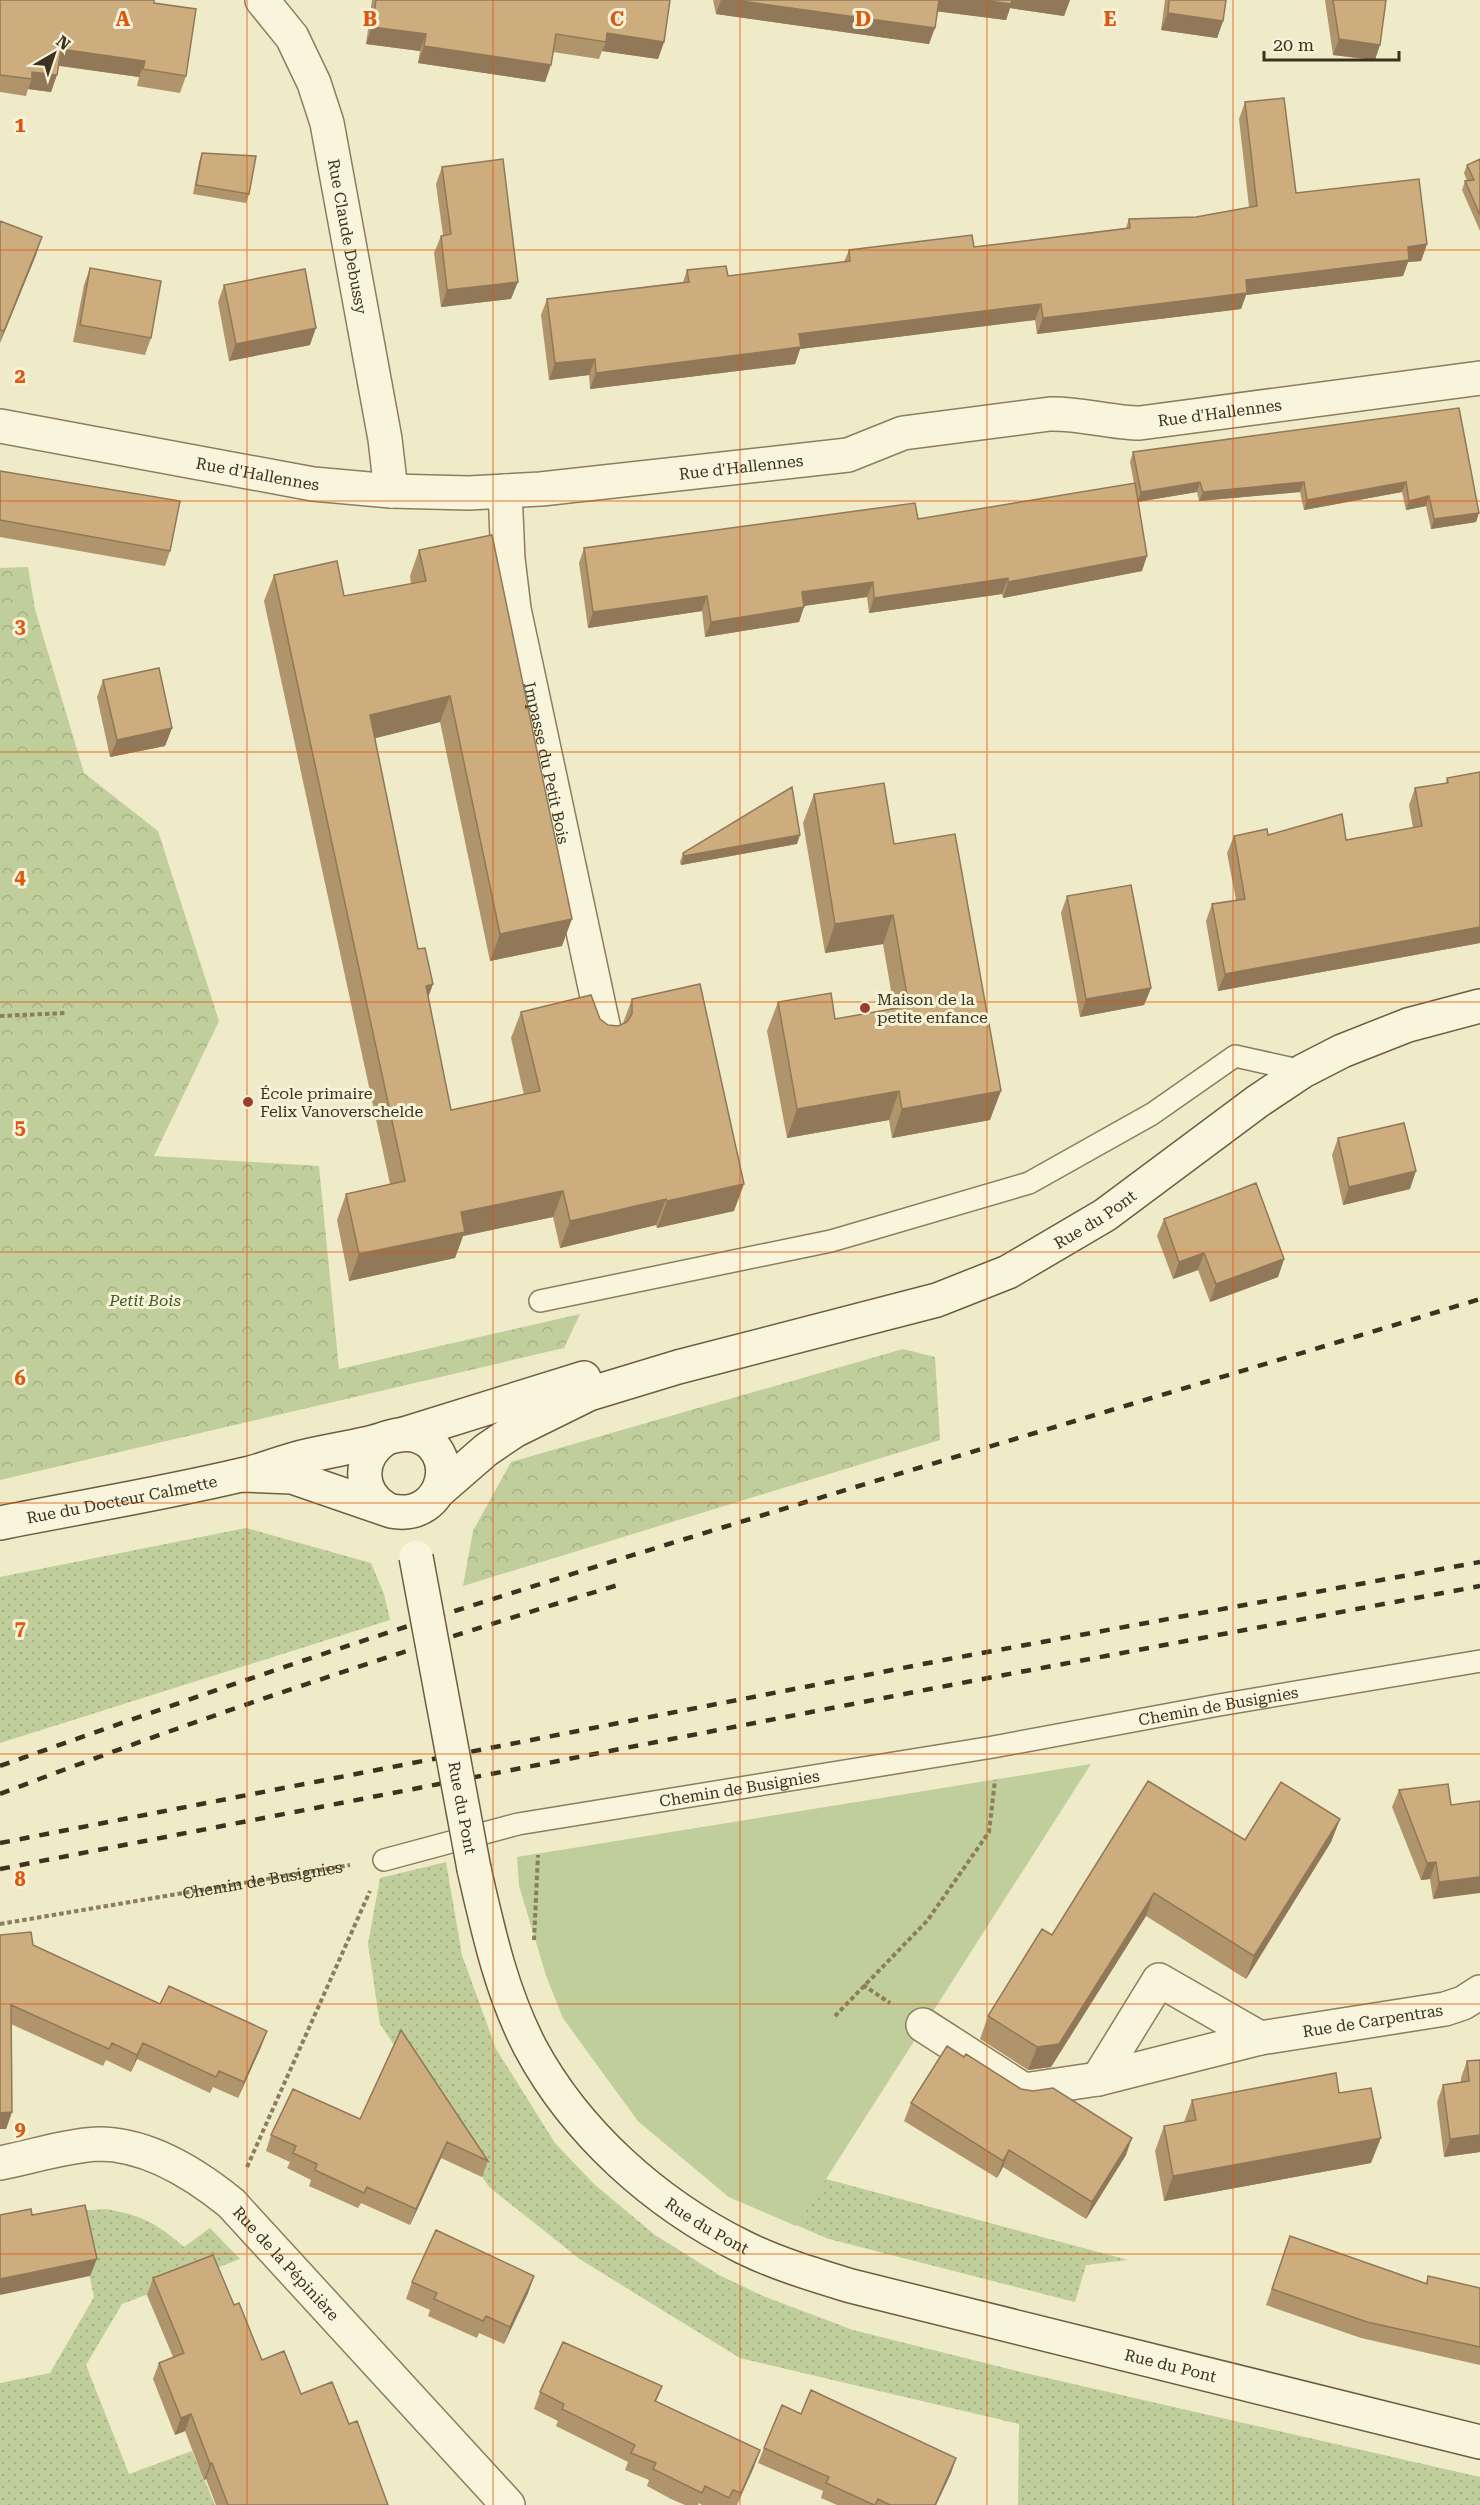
<svg xmlns="http://www.w3.org/2000/svg" width="1480" height="2505" font-family="'Roboto Serif',serif">
	<style>
		.grass { fill: url(#grass-dots) }
		.forest { fill: url(#forest-crowns) }
		.park { fill: #c0ce9c }
		.lines { fill: none; stroke-linecap: round; stroke-linejoin: round }
		.lane-casing { stroke: #8c7d5d; stroke-width: 24 }
		.street-casing { stroke: #8c7d5d; stroke-width: 36 }
		.secondary-casing { stroke: #6e5e40; stroke-width: 36 }
		.path { stroke: #8c7d5d; stroke-width: 4; stroke-dasharray: 4.5 3; stroke-linecap: butt }
		.lane { stroke: #f9f5dc; stroke-width: 21 }
		.street { stroke: #f9f5dc; stroke-width: 33 }
		.secondary { stroke: #f9f5dc; stroke-width: 33 }
		.rail { stroke: #3c3220; stroke-width: 4.5; stroke-dasharray: 10 10; stroke-linecap: butt }
		.secondary-bridge-casing { stroke: #6e5e40; stroke-width: 36; stroke-linecap: butt }
		.secondary-bridge { stroke: #f9f5dc; stroke-width: 33 }
		.wall { fill: #b0946c }
		.shaded-wall { fill: #907858 }
		.building { fill: #cdac7e; stroke: #907858; stroke-width: 1.5 }
		.grid { fill: none; stroke: #df570d; stroke-width: 1.5; stroke-opacity: 0.55 }
		.poi-dot { fill: #9b3e2c; stroke: #f6f2d8; stroke-width: 2 }
		.labels { text-anchor: middle; dominant-baseline: central; stroke-width: 6; stroke-linejoin: round; paint-order: stroke }
		.street-label { font-size: 16px; fill: #3c3220; stroke: #f6f2d8 }
		.poi-label { font-size: 16px; fill: #3c3220; stroke: #f6f2d8; text-anchor: start }
		.park-label { font-size: 16px; font-style: italic; fill: #445827; stroke: #f6f2d8 }
		.grid-label { font-size: 20px; text-anchor: middle; font-weight: bold; fill: #df570d; stroke: #f6f2d8; stroke-width: 6; stroke-linejoin: round; paint-order: stroke }
	</style>
	<defs>
		<pattern id="grass-dots" width="8" height="8" patternUnits="userSpaceOnUse" patternTransform="scale(1.5)"><rect width="8" height="8" fill="#c0ce9c"/><path d="M2 2h.1M6 6h.1" fill="none" stroke="#a6b186" stroke-width="1.8" stroke-linecap="round"/></pattern>
		<pattern id="forest-crowns" width="20" height="18" patternUnits="userSpaceOnUse" patternTransform="scale(1.5)"><rect width="20" height="18" fill="#c0ce9c"/><path d="M2 6a3 3 0 1 1 6 0M12 15a3 3 0 1 1 6 0" fill="none" stroke="#a6b186"/></pattern>
	</defs>
	<rect width="100%" height="100%" fill="#efeac8"/>
	<!-- grass -->
	<path class="grass" d="M246 1528 371 1563 384 1594 390 1620 0 1743V1577Z
		M446 1862 462 1955 496 2049 555 2143 594 2184 655 2235 719 2275 763 2296 853 2330 1021 2372 1480 2477V2505H1018L1019 2424 740 2358 581 2260 489 2187 380 2024 368 1944 380 1878Z
		M519 1885 826 2179 1128 2260 1086 2265 1075 2302 829 2239 729 2197 638 2121 563 2018 546 1975Z
		M105 2209C140 2214 158 2224 184 2247L210 2228 240 2259 122 2304 86 2365 129 2474 192 2451 215 2505H0V2383L50 2373 94 2297 76 2211Z"/>
	<!-- forest -->
	<path class="forest" d="M28 567 35 609 84 773 158 831 219 1021 154 1156 319 1166 339 1369 580 1314 564 1348 0 1480V568Z
		M903 1349 935 1357 940 1440 463 1586 473 1531 511 1462Z"/>
	<!-- park -->
	<path class="park" d="M1091 1764 796 2226 729 2197 638 2121 563 2018 546 1975 519 1885 517 1857Z"/>
	<g class="lines">
		<defs>
			<g id="lane">
				<path d="M540 1301 831 1241 1029 1183 1152 1114 1235 1056 1303 1071"/>
				<path id="s2" d="M384 1860 518 1824 993 1747 1219 1705 1480 1661"/>
			</g>
			<g id="street">
				<path id="s3" d="M262 0 292 37 314 83 327 123 385 439 391 491"/>
				<path id="s4" d="M0 426 313 484 391 491 469 493 541 489 848 455 903 433 1050 414C1081 413 1110 423 1140 423L1480 378"/>
				<path id="s5" d="M505 491 508 559 514 609 605 1034"/>
				<path id="s6" d="M923 2025 1024 2090 1098 2079 1260 2038 1445 2009 1463 2003 1480 1992"/>
				<path d="M1098 2079 1159 1980 1260 2038"/>
				<path id="s7" d="M0 2163C31 2157 68 2145 99 2144 148 2144 194 2173 231 2203L508 2505"/>
			</g>
			<g id="secondary">
				<path d="M404 1434 584 1378"/>
				<path d="M385 1439C358 1457 358 1491 385 1508"/>
				<path id="s8" d="M440 1490 486 1450 514 1431 589 1394 678 1367 937 1300 1008 1272 1105 1215 1258 1101 1303 1071 1342 1051 1408 1025 1480 1006"/>
				<path id="s9" d="M0 1523C80 1507 161 1494 241 1475 262 1471 281 1462 302 1457 324 1452 347 1448 369 1443 383 1440 398 1432 413 1435 462 1446 447 1522 391 1511L292 1477 243 1475"/>
				<path id="s10" d="M474 1869C488 1930 501 1991 530 2047 576 2133 656 2204 743 2247 777 2264 815 2275 851 2286L1480 2442"/>
			</g>
		</defs>
		<!-- lane casing -->
		<use href="#lane" class="lane-casing"/>
		<!-- street casing -->
		<use href="#street" class="street-casing"/>
		<!-- secondary casing -->
		<use href="#secondary" class="secondary-casing"/>
		<!-- path -->
		<g class="path">
			<path d="M0 1016 66 1013"/>
			<path id="s1" d="M0 1924 350 1865"/>
			<path d="M534 1940 538 1855"/>
			<path d="M863 1985 890 2003"/>
			<path d="M835 2016 927 1921 989 1832 995 1780"/>
			<path d="M247 2167 370 1891"/>
		</g>
		<!-- lane -->
		<use href="#lane" class="lane"/>
		<!-- street -->
		<use href="#street" class="street"/>
		<!-- secondary -->
		<use href="#secondary" class="secondary"/>
		<!-- rail -->
		<path class="rail" d="M0 1766C152 1712 304 1659 458 1610 797 1502 1139 1403 1480 1299
			M0 1794C203 1716 410 1648 618 1585
			M0 1843 949 1659 1480 1562
			M0 1869 956 1684 1480 1586"/>
		<defs>
			<g id="secondary-bridge">
				<path id="s11" d="M416 1557 474 1869"/>
			</g>
		</defs>
		<!-- secondary-bridge casing -->
		<use href="#secondary-bridge" class="secondary-bridge-casing"/>
		<!-- secondary-bridge -->
		<use href="#secondary-bridge" class="secondary-bridge"/>
	</g>
	<!-- wall -->
	<path class="wall" d="M0 0 154 3 186 76 180 93 137 86 139 77 59 66 51 92 28 89 26 96 0 92Z
		M372 0H670L664 42 658 59 602 51 599 59 553 52 545 82 418 63 420 51 366 44Z
		M713 0H1070L1064 16 1010 8 1006 20 937 11 929 44 716 14Z
		M1165 0H1226L1223 21 1217 38 1161 30Z
		M1325 0H1386L1375 60 1333 55Z
		M1245 102 1296 193 1427 244 1421 261 1408 262 1403 276 1246 295 1241 309 1037 334 1035 320 800 349 795 364 590 389 589 375 549 380 541 315 547 299 683 282 687 270 728 276 844 262 849 250 974 247 1126 228 1129 219 1196 217 1249 207 1239 119Z
		M202 153 249 194 246 203 193 194 199 162Z
		M1480 159V231L1462 190 1465 181H1467L1464 173 1467 165Z
		M442 167 511 299 441 307 434 253 441 236 443 235 436 184Z
		M0 221 36 255 0 343Z
		M90 268 151 338 145 355 73 342 84 285Z
		M224 285 310 345 229 361 218 302Z
		M1459 408 1476 522 1431 529 1426 506 1406 510 1402 492 1304 510 1300 492 1199 501 1197 492 1138 502 1142 571 1003 598 1002 594 869 613 867 597 804 606 799 622 705 637 702 611 588 628 579 563 584 548 918 519 1134 483 1130 462 1133 452Z
		M0 471 170 551 165 566 0 537Z
		M419 550 562 946 490 961 440 722 375 738 418 949 433 984 428 997 451 1110 524 1095 511 1038 521 1012 600 1019 608 1025 618 1026 623 1023 632 999 734 1211 657 1228 656 1225 560 1248 553 1217 463 1236 455 1258 349 1281 337 1220 346 1194 390 1184 264 601 274 575 344 596 411 584 410 576Z
		M103 680 172 728 165 746 110 757 97 697Z
		M1480 772V943L1218 991 1206 921 1212 904 1236 900 1227 853 1234 836 1268 835 1346 840 1413 828 1409 805 1415 788 1446 783 1447 778Z
		M814 794 894 844 990 1120 892 1138 889 1120 787 1138 767 1031 778 1002 835 1019 894 1008 883 944 825 953 803 823Z
		M797 844 681 865 680 862 683 853Z
		M1067 896 1151 988 1144 1005 1080 1017 1061 913Z
		M1338 1138 1410 1189 1343 1205 1332 1155Z
		M1164 1219 1284 1259 1278 1277 1210 1302 1198 1270 1173 1279 1157 1236Z
		M1399 1790 1451 1805 1480 1801 1433 1899 1430 1879 1421 1880 1392 1807Z
		M1340 1819 1331 1842 1246 1979 1146 1916 1051 2067 1028 2070 980 2039 988 2016 1052 1935 1245 1840Z
		M0 1935 33 1945 160 2004 261 2047 238 2098 213 2087 210 2093 137 2059 131 2072 106 2060 103 2066 11 2024 12 2112 6 2129Z
		M401 2030 488 2161 482 2177 441 2158 410 2225 361 2203 358 2208 309 2186 311 2180 287 2168 290 2162 266 2151 271 2135 360 2119Z
		M1480 2060V2152L1444 2157 1437 2102 1443 2085 1461 2082V2078L1467 2061Z
		M1339 2093 1371 2163 1164 2201 1155 2151 1164 2126 1184 2122 1192 2100Z
		M911 2103 1126 2155 1086 2219 1003 2167 997 2178 904 2121Z
		M1290 2236 1426 2283 1428 2276 1480 2288V2365L1361 2338 1266 2305Z
		M534 2276 528 2293 504 2344 479 2333 477 2338 428 2316 430 2310 406 2299 412 2282Z
		M153 2278 234 2305 262 2360 301 2394 349 2424 388 2505H216L206 2479 204 2480 185 2431 175 2435 153 2379 159 2363 173 2357 147 2295Z
		M662 2386 656 2402 754 2467 737 2505H702L699 2503 698 2505H685L671 2499 647 2486 649 2480 625 2470 628 2462 556 2426 558 2421 534 2409 540 2392Z
		M801 2414 956 2458 951 2473 936 2505H837L821 2498 823 2491 758 2463 764 2448Z"/>
	<!-- shaded-wall -->
	<path class="shaded-wall" d="M721 0H734L935 28 929 44 716 14Z
		M938 0H1070L1064 16 1010 8 1006 20 934 11Z
		M1168 13 1223 21 1217 38 1161 30Z
		M372 27 426 34 420 51 366 44Z
		M607 33 664 42 658 59 602 51 606 42Z
		M1339 39 1380 45 1375 60 1333 55Z
		M424 46 551 65 545 82 418 63Z
		M61 49 145 61 139 77 55 65Z
		M32 72 57 75 51 92 28 89 32 79Z
		M42 237 36 255 0 343 4 331Z
		M1427 244 1421 261 1408 262 1403 276 1246 295 1241 309 1037 334 1043 318 1246 280 1408 247Z
		M518 282 511 299 441 307 447 290Z
		M1041 304 1035 320 800 349 795 364 590 389 596 373 799 334Z
		M316 328 310 345 229 361 236 344Z
		M595 359 589 375 549 380 555 363Z
		M1200 482 1197 492 1137 502 1141 492Z
		M1304 482 1300 492 1199 501 1203 492Z
		M1406 482 1402 492 1304 510 1307 500Z
		M1429 496 1426 506 1406 510 1409 501Z
		M1479 513 1476 522 1431 529 1434 519Z
		M1147 556 1142 571 1003 598 1008 582Z
		M1008 578 1002 594 869 613 874 598Z
		M873 582 867 597 796 607 802 592Z
		M707 596 702 611 588 628 593 612Z
		M804 607 799 622 705 637 711 622Z
		M450 696 440 722 360 742 370 715Z
		M172 728 165 746 110 757 117 740Z
		M800 835 797 844 681 865 684 856Z
		M893 915 883 944 825 953 835 924Z
		M572 919 562 946 490 961 500 934Z
		M1480 927V943L1218 991 1225 974Z
		M433 984 423 1011 426 986Z
		M1151 988 1144 1005 1080 1017 1086 999Z
		M899 1091 889 1120 787 1138 797 1109Z
		M1001 1091 990 1120 892 1138 902 1109Z
		M1416 1171 1410 1189 1343 1205 1349 1187Z
		M744 1184 734 1211 657 1228 667 1201Z
		M563 1191 553 1217 463 1236 455 1258 349 1281 359 1254 461 1212Z
		M666 1199 656 1225 560 1248 570 1221Z
		M1204 1253 1198 1270 1173 1279 1179 1262Z
		M1284 1259 1278 1277 1210 1302 1216 1284Z
		M1340 1819 1331 1842 1246 1979 1254 1956Z
		M1436 1862 1430 1879 1421 1880 1427 1863Z
		M1480 1877V1893L1433 1899 1439 1882Z
		M1154 1893 1146 1916 1051 2067 1028 2070 1037 2047Z
		M267 2031 261 2047 238 2098 244 2082Z
		M143 2043 137 2059 131 2072 137 2055Z
		M12 2112 6 2129H0V2113Z
		M1480 2135V2152L1444 2157 1450 2139Z
		M1132 2138 1126 2155 1086 2219 1092 2202Z
		M1381 2138 1371 2163 1164 2201 1173 2176Z
		M447 2142 441 2158 410 2225 416 2209Z
		M1009 2150 1003 2167 997 2178 1003 2161Z
		M97 2259 90 2276 0 2295V2279Z
		M534 2276 528 2293 504 2344 510 2327Z
		M191 2414 185 2431 175 2435 181 2418Z
		M760 2450 754 2467 736 2505 741 2493Z
		M956 2458 951 2473 936 2505H935Z
		M212 2463 206 2479 204 2480 210 2464Z"/>
	<!-- building -->
	<path class="building" d="M0 0H154V3L196 9 186 76 143 69 145 61 61 49 57 75 32 72V79L0 75Z
		M376 0H670L664 42 607 33 606 42 556 34 551 65 424 46 426 34 372 27Z
		M734 0H939L935 28Z
		M981 0H1012L1011 4Z
		M1169 0H1226L1223 21 1168 13Z
		M1333 0H1386L1380 45 1339 39Z
		M1284 98 1296 193 1419 179 1427 244 1408 247 1409 260 1246 280 1247 293 1043 318 1041 304 799 334 801 347 596 373 595 359 555 363 547 299 689 282 687 270 726 266 728 276 850 261 849 250 972 235 974 247 1130 228 1129 219 1196 217 1257 206 1245 102Z
		M202 153 256 156 249 194 196 185Z
		M503 159 518 282 447 290 441 236 451 234 442 167Z
		M1480 159V215L1465 181 1474 180 1467 165Z
		M0 221 42 237 4 331 0 330Z
		M90 268 161 281 151 338 80 325Z
		M305 269 316 328 236 344 224 285Z
		M1459 408 1479 513 1434 519 1429 496 1409 501 1406 482 1307 500 1304 482 1203 492 1200 482 1141 492 1133 452Z
		M0 471 180 501 170 551 0 520Z
		M1135 483 1147 556 1008 582V578L874 598 873 582 802 592 804 607 711 622 707 596 593 612 584 548 915 503 918 519Z
		M492 535 572 919 500 934 450 696 370 715 418 949 425 948 433 984 426 986 451 1110 540 1091 521 1012 591 995 600 1019 608 1025 618 1026 627 1022 632 1014V999L700 984 744 1184 667 1201 666 1199 570 1221 563 1191 461 1212 465 1232 359 1254 346 1194 405 1181 274 575 337 561 344 596 426 581 419 550Z
		M159 668 172 728 117 740 103 680Z
		M1480 772V927L1225 974 1212 904 1245 899 1234 836 1267 829 1268 835 1342 814 1346 840 1422 826 1415 788 1448 783 1447 778Z
		M884 783 894 844 955 834 1001 1091 902 1109 899 1091 797 1109 778 1002 831 993 835 1019 909 1006 893 915 835 924 814 794Z
		M792 787 800 835 684 856 683 853Z
		M1131 885 1151 988 1086 999 1067 896Z
		M1404 1123 1416 1171 1349 1187 1338 1138Z
		M1256 1183 1284 1259 1216 1284 1204 1253 1179 1262 1164 1219Z
		M1148 1781 1245 1840 1281 1782 1340 1819 1254 1956 1154 1893 1059 2044 1037 2047 988 2016 1042 1929 1052 1935Z
		M1448 1784 1451 1805 1480 1801V1877L1439 1882 1436 1862 1427 1863 1399 1790Z
		M31 1932 33 1945 160 2004 169 1986 267 2031 244 2082 219 2071 216 2077 143 2043 137 2055 112 2043 109 2049 11 2005 12 2112 0 2113V1935Z
		M401 2030 488 2161 447 2142 416 2209 367 2187 364 2193 315 2170 317 2164 293 2153 296 2146 271 2135 293 2089 360 2119Z
		M947 2046 964 2057 966 2054 1021 2089 1033 2091 1053 2088 1132 2138 1092 2202 1009 2150 1003 2161 911 2103Z
		M1480 2060V2135L1450 2139 1443 2085 1469 2081 1467 2061Z
		M1336 2073 1339 2093 1371 2088 1381 2138 1173 2176 1164 2126 1196 2120 1192 2100Z
		M85 2205 97 2259 0 2279V2215L31 2209 32 2215Z
		M436 2230 534 2276 510 2327 486 2316 483 2321 434 2299 437 2293 412 2282Z
		M1290 2236 1427 2284 1428 2276 1480 2288V2347L1367 2322 1272 2289Z
		M213 2255 234 2305 239 2303 262 2360 284 2351 301 2394 332 2382 349 2424 357 2421 388 2505H228L212 2463 210 2464 191 2414 181 2418 159 2363 184 2353 153 2278Z
		M563 2342 662 2386 655 2401 760 2450 741 2493 733 2490 729 2498 705 2486 702 2493 653 2469 656 2463 631 2453 635 2445 562 2409 564 2404 540 2392Z
		M811 2390 956 2458 935 2505H890L878 2499 875 2505H874L826 2483 829 2477 764 2448 782 2405 801 2414Z"/>
	<!-- grid -->
	<path class="grid" d="M247 0V2505M493 0V2505M740 0V2505M987 0V2505M1233 0V2505M0 250H1480M0 501H1480M0 752H1480M0 1002H1480M0 1252H1480M0 1503H1480M0 1754H1480M0 2004H1480M0 2254H1480"/>
	<!-- markers -->
	<g class="poi-dot">
		<circle cx="865" cy="1008" r="6"/>
		<circle cx="248" cy="1102" r="6"/>
	</g>
	<g class="labels">
		<!-- street labels -->
		<g class="street-label">
			<text stroke="none"><textPath href="#s3" startOffset="256">Rue Claude Debussy</textPath></text>
			<text stroke="none"><textPath href="#s4" startOffset="1234">Rue d'Hallennes</textPath></text>
			<text stroke="none"><textPath href="#s4" startOffset="748">Rue d'Hallennes</textPath></text>
			<text stroke="none"><textPath href="#s4" startOffset="262">Rue d'Hallennes</textPath></text>
			<text stroke="none"><textPath href="#s5" startOffset="276">Impasse du Petit Bois</textPath></text>
			<text stroke="none"><textPath href="#s8" startOffset="717">Rue du Pont</textPath></text>
			<text stroke="none"><textPath href="#s9" startOffset="124">Rue du Docteur Calmette</textPath></text>
			<text stroke="none"><textPath href="#s2" startOffset="849">Chemin de Busignies</textPath></text>
			<text stroke="none"><textPath href="#s2" startOffset="363">Chemin de Busignies</textPath></text>
			<text stroke="none"><textPath href="#s11" startOffset="255">Rue du Pont</textPath></text>
			<text stroke="none"><textPath href="#s1" startOffset="266">Chemin de Busignies</textPath></text>
			<text stroke="none"><textPath href="#s6" startOffset="476">Rue de Carpentras</textPath></text>
			<text stroke="none"><textPath href="#s10" startOffset="442">Rue du Pont</textPath></text>
			<text stroke="none"><textPath href="#s7" startOffset="330">Rue de la Pépinière</textPath></text>
			<text stroke="none"><textPath href="#s10" startOffset="928">Rue du Pont</textPath></text>
		</g>
		<!-- poi labels -->
		<g class="poi-label">
			<text x="877" y="999">Maison de la<tspan x="877" dy="18">petite enfance</tspan></text>
			<text x="260" y="1093">École primaire<tspan x="260" dy="18">Felix Vanoverschelde</tspan></text>
		</g>
		<!-- park labels -->
		<g class="park-label">
			<text x="145" y="1300">Petit Bois</text>
		</g>
	</g>
	<g class="grid-label">
		<text x="123" y="26">A</text>
		<text x="370" y="26">B</text>
		<text x="617" y="26">C</text>
		<text x="863" y="26">D</text>
		<text x="1110" y="26">E</text>
		<text x="20" y="132">1</text>
		<text x="20" y="383">2</text>
		<text x="20" y="633">3</text>
		<text x="20" y="884">4</text>
		<text x="20" y="1134">5</text>
		<text x="20" y="1385">6</text>
		<text x="20" y="1635">7</text>
		<text x="20" y="1886">8</text>
		<text x="20" y="2136">9</text>
	</g>
	<!-- north arrow -->
	<g transform="translate(54 54) rotate(39)" stroke="#f6f2d8" stroke-width="4.5" paint-order="stroke">
	<path d="M0-4.5L10 22L0 15L-10 22Z" fill="#3c3220"/>
	<text y="-9" font-size="16" font-weight="bold" text-anchor="middle" fill="#3c3220">N</text>
	</g>
	<!-- scale -->
	<path d="M1264 51v9h135v-9" fill="none" stroke="#3c3220" stroke-width="3"/>
	<text x="1273" y="51" font-size="18" fill="#3c3220" stroke="#f6f2d8" stroke-width="4.5" paint-order="stroke">20 m</text>
</svg>
